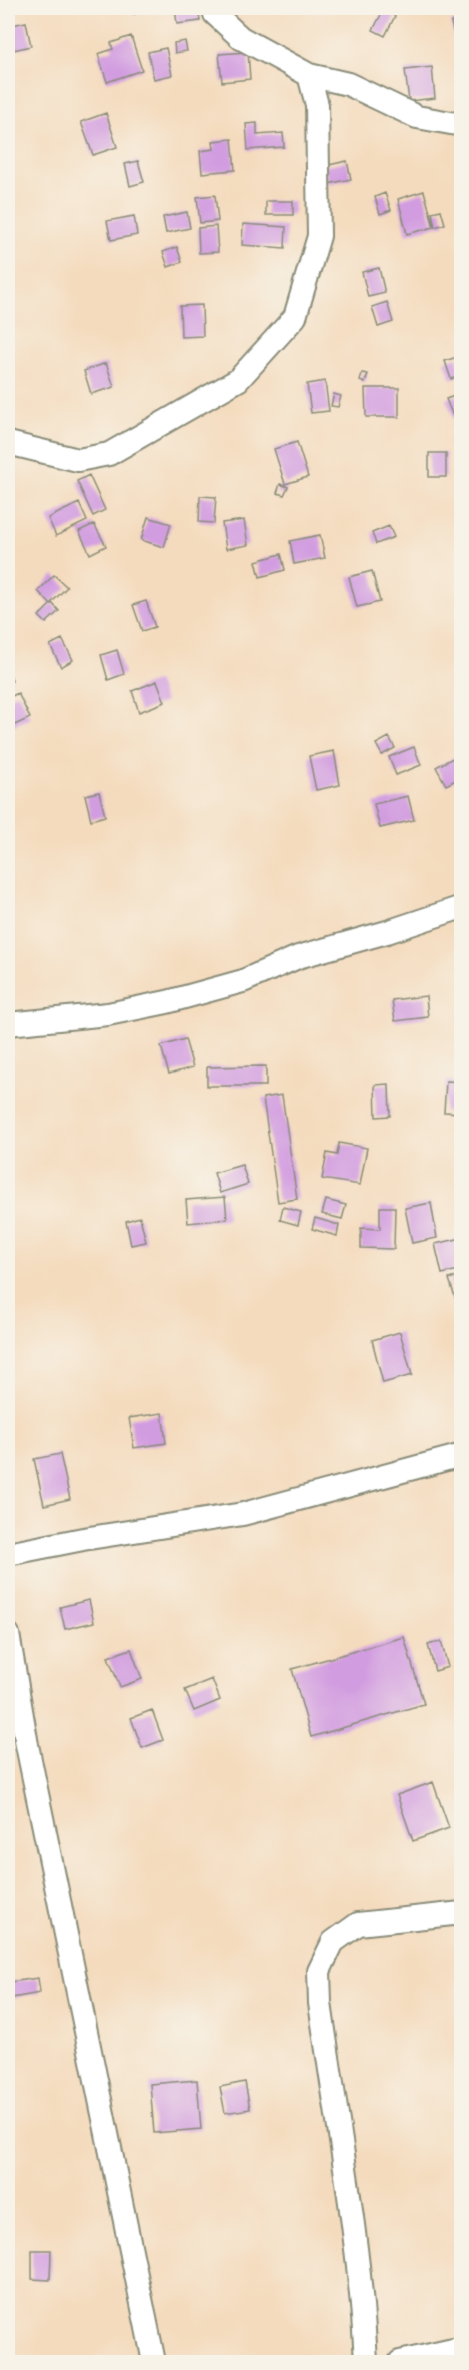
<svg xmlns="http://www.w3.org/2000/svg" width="469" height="2370" font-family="'Libre Bodoni',serif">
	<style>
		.building { fill: #d29de0 }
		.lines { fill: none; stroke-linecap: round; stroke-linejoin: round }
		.street-casing { stroke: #8a8c79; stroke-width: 26 }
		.street { stroke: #fff; stroke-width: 22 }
	</style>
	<rect width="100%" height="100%" fill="#f7f3e8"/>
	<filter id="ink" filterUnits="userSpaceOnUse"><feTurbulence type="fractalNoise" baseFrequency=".0167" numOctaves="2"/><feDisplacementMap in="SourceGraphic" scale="12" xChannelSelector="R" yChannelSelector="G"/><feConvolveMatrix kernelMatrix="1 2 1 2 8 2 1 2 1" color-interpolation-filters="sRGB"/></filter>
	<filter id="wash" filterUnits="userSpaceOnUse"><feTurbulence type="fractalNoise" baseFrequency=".008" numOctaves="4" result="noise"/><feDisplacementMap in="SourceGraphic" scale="24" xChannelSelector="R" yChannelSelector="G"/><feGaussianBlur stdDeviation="1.35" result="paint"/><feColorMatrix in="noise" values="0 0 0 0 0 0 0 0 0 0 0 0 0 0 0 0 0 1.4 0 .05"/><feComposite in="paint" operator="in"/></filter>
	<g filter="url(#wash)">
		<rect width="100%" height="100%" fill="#f4dbbe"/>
		<g id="blocks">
			<!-- building -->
			<path class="building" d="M131 8H151L134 14Z
				M175 8H198L200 21 177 24Z
				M356 8H372L371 12Z
				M384 8H399L395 14Z
				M384 9 395 16 385 36 373 30Z
				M462 20V42L456 43 451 22Z
				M26 22 31 46 13 50 8 26Z
				M131 36 142 70 107 82 98 54 113 49 111 43Z
				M185 41 187 51 175 53 174 43Z
				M166 48 172 75 154 79 148 52Z
				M248 52 250 79 222 82 219 54Z
				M432 67 435 98 409 101 405 70Z
				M106 113 117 147 93 155 81 122Z
				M257 123V135L283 133 284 147 248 150 246 124Z
				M232 139 235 170 202 173 200 151 214 149 213 141Z
				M138 161 144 182 130 186 125 164Z
				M347 161 351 179 328 184 324 166Z
				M424 191 434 227 407 234 398 199Z
				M385 193 391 210 380 214 375 197Z
				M215 195 218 221 200 223 197 197Z
				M266 201H293V215H266Z
				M441 210 445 224 435 227 432 212Z
				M187 212 190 228 166 233 163 217Z
				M134 216 137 235 111 240 107 221Z
				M243 224 286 227 285 248 242 245Z
				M216 226 218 252 199 253 198 228Z
				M177 247 182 262 168 267 163 252Z
				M379 268 385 293 368 297 362 272Z
				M387 302 393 322 378 327 372 307Z
				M202 305 203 336 181 337 180 306Z
				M457 357 462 375 451 379 445 361Z
				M106 363 114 387 91 394 84 371Z
				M362 373 368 374 365 383 360 381Z
				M325 381 329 411 311 413 307 384Z
				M365 388H399V417H366Z
				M334 394 341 396 338 407 331 406Z
				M457 395 462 406V416L454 419 446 399Z
				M297 442 308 477 285 484 274 449Z
				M429 453H446V477H429Z
				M89 475 105 510 93 516 77 481Z
				M280 484 288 487 284 495 277 493Z
				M200 496 216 497 214 523 199 522Z
				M79 503 87 521 56 536 48 518Z
				M148 517 171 524 164 547 141 540Z
				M244 520 248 545 226 549 222 523Z
				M94 524 106 546 90 554 79 531Z
				M389 526 394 537 376 544 372 533Z
				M320 535 325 558 294 564 290 541Z
				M281 554 285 570 260 577 256 561Z
				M372 571 380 602 357 607 349 577Z
				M54 575 67 587 50 604 38 591Z
				M146 601 155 627 142 631 133 605Z
				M52 603 59 611 46 623 39 616Z
				M62 639 73 660 61 667 50 645Z
				M117 650 124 674 108 680 101 655Z
				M8 668 12 681 8 682Z
				M157 681 165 702 139 712 132 691Z
				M18 693 30 718 8 728V698Z
				M389 737 395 748 382 755 376 744Z
				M414 747 421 765 396 775 389 757Z
				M334 751 340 785 316 790 309 756Z
				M462 753V777L446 785 436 767Z
				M99 792 105 816 91 820 85 795Z
				M408 796 414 820 380 828 374 804Z
				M426 996 428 1017 395 1021 392 1000Z
				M185 1039 193 1067 169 1074 161 1046Z
				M266 1066V1086H207V1067Z
				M446 1081 462 1082V1113L444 1112Z
				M389 1084 390 1116 376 1117 375 1085Z
				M282 1095 297 1199 278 1202 263 1098Z
				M339 1143 367 1148 360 1185 322 1179 327 1153 337 1155Z
				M242 1165 248 1184 220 1193 214 1173Z
				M225 1197 227 1219 188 1223 186 1200Z
				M326 1200 346 1205 342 1219 322 1214Z
				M431 1203 437 1238 412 1243 405 1208Z
				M283 1207 301 1212 298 1225 280 1220Z
				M380 1207H395L394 1249 361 1248V1228L380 1229Z
				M140 1217 146 1242 131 1245 126 1221Z
				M315 1218 339 1225 337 1236 312 1229Z
				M462 1238V1269L442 1274 435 1244Z
				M462 1275V1311L460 1312 449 1279Z
				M400 1332 412 1375 383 1383 372 1340Z
				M162 1413 166 1443 134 1448 129 1418Z
				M60 1454 70 1499 44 1505 34 1459Z
				M89 1600 94 1622 65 1629 60 1607Z
				M404 1637 424 1704 311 1737 292 1669Z
				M441 1641 448 1667 435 1671 428 1645Z
				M131 1649 142 1679 120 1687 108 1657Z
				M212 1679 220 1700 194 1711 185 1690Z
				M152 1710 163 1740 142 1748 131 1718Z
				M433 1782 449 1828 413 1841 397 1795Z
				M38 1978 40 1993 12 1998 10 1982Z
				M197 2080 201 2129 154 2133 150 2084Z
				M245 2082 250 2109 225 2113 220 2087Z
				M32 2250H51L50 2280 32 2279Z"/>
		</g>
	</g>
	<g filter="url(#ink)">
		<use href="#blocks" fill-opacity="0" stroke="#8a8c79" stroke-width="1.5"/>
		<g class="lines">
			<defs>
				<path id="street" d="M309 75 348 84 417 117 462 125
					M8 443 78 460 109 454 238 380 295 317 319 236 317 105 309 75 241 38 215 14
					M8 1024 108 1014 167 1002 243 981 298 957 387 932 462 907
					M8 1554 83 1539 243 1514 462 1455
					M8 1634 27 1745 154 2362
					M366 2362C360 2241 337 2123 320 2003L319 1971 333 1942 358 1924 462 1913
					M400 2362 462 2348"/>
			</defs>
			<!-- street casing -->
			<use href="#street" class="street-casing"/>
			<!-- street -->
			<use href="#street" class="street"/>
		</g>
	</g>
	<!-- margin -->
	<rect width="469" height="2370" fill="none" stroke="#f7f3e8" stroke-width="30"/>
</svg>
